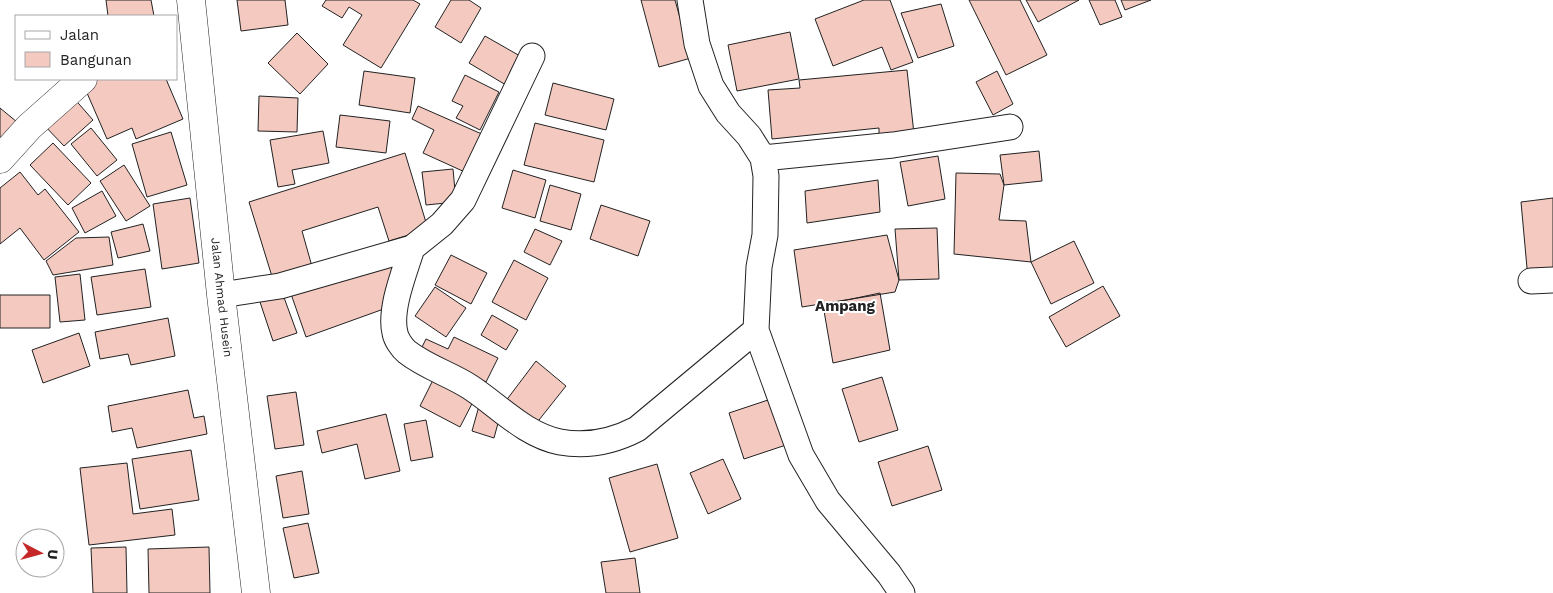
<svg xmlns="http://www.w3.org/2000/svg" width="1553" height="593" font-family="'Work Sans',sans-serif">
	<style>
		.building { fill: #f3c9c0; stroke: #222 }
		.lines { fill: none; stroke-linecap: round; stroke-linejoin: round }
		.minor-casing { stroke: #222; stroke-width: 27 }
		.tertiary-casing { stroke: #222; stroke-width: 29 }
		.secondary-casing { stroke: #222; stroke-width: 29 }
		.minor { stroke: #fff; stroke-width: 25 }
		.tertiary { stroke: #fff; stroke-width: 28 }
		.secondary { stroke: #fff; stroke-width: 28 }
		.labels { text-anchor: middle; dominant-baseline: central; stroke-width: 4; stroke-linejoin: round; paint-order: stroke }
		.street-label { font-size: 12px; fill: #222; stroke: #fff }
		.quarter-label { font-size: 15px; font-weight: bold; fill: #222; stroke: #fff }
	</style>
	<rect width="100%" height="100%" fill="#fff"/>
	<!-- building -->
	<path class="building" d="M106 0H151L154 16H108Z
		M237 0H285L288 25 241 31Z
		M326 0H413L420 4 381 68 343 45 362 15 349 7 342 18 322 6Z
		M451 0H469L481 8 461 43 435 27Z
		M641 0H675L691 58 659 67Z
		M864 0H890L913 62 891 70 882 47 833 66 815 19Z
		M969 0H1020L1047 55 1006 75Z
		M1026 0H1079L1038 22Z
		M1089 0H1115L1122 17 1100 25Z
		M1121 0H1151L1125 10Z
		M941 4 954 46 918 58 901 13Z
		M790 32 799 79 737 91 728 45Z
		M297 33 328 64 300 94 268 63Z
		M485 36 527 60 511 88 469 63Z
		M907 70 914 134 879 137V128L772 139 768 90 800 88 799 80Z
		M364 71 415 78 410 113 359 105Z
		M997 71 1013 104 993 115 976 82Z
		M465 75 499 92 480 130 456 118 463 106 452 101Z
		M166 79 183 119 136 139 132 128 107 139 84 86 99 79Z
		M553 83 614 99 606 130 545 115Z
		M72 96 93 120 64 146 42 123Z
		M259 96 298 98 297 132 258 131Z
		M418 106 484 135 467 173 423 153 434 130 412 119Z
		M0 108 17 122 0 144Z
		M340 115 390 121 386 153 336 147Z
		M535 123 604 140 594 182 524 165Z
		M91 128 117 160 97 176 71 144Z
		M323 131 329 163 292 170 295 184 278 187 270 140Z
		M171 132 187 185 147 197 132 144Z
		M53 143 91 183 68 205 30 165Z
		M1039 151 1042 181 1004 185 1000 155Z
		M405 153 428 229 389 241 378 207 302 231 313 270 274 283 249 202Z
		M938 156 945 199 908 206 900 162Z
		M124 165 150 206 126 221 100 181Z
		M453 169 456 202 426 205 422 172Z
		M513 170 546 180 535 218 502 208Z
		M20 172 38 195 45 189 79 232 44 260 20 228 0 244V188Z
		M956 173 1000 174 1004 185 999 220 1026 221 1031 262 954 254Z
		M878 180 880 212 807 223 805 191Z
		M550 185 581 194 571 230 540 221Z
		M102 191 116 216 85 233 72 208Z
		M190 198 199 263 162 269 153 204Z
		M1553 198V276L1528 279 1521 202Z
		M601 205 650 221 638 256 590 239Z
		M143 224 150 251 118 258 111 232Z
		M937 228 939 279 899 280 895 229Z
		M535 229 562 241 550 265 524 252Z
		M887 235 899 280 895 292 802 307 794 250Z
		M109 237 113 265 53 275 46 261 76 238Z
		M1074 241 1094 283 1051 304 1031 262Z
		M451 255 487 273 471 304 435 285Z
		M402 256 392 306 306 337 291 294Z
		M514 260 548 278 526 320 492 302Z
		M145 269 151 307 97 315 91 277Z
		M80 274 85 320 60 322 55 277Z
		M1103 286 1120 316 1066 347 1049 317Z
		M435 287 466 308 446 337 415 316Z
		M282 292 297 333 273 341 259 299Z
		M880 293 890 350 833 363 823 305Z
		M0 295H50V328H0Z
		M492 315 518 330 506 350 481 335Z
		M168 318 175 356 131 365 128 354 100 359 95 332Z
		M79 333 90 366 43 383 32 350Z
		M454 337 498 358 486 382 420 351 426 339 448 349Z
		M536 361 566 386 535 425 505 402Z
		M437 372 477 394 460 427 420 406Z
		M882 377 898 430 859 442 842 389Z
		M188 390 194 418 204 416 207 434 137 448 132 428 112 432 108 406Z
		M296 392 304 445 275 449 267 396Z
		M771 399 786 445 744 459 729 413Z
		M479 406 501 412 494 438 472 431Z
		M386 414 400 471 365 479 357 444 322 453 317 431Z
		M426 420 433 457 411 461 404 424Z
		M928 446 942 490 892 506 878 462Z
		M191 450 199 500 140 509 132 459Z
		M723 459 741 499 708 514 690 473Z
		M127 463 133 514 172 509 175 535 89 545 80 468Z
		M657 464 678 538 630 552 609 478Z
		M302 471 309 514 283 518 276 476Z
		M308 523 319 573 294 578 283 528Z
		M126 547 127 593H93L91 548Z
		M209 547 210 593H149L148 549Z
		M635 558 640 593H606L601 562Z"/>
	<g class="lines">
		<defs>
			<path id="minor" d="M690 0 697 44 711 86 728 113 749 136 763 158 766 176 765 235 759 267 756 330 801 455 828 501 889 574 902 593
				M763 158 893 145 1010 127
				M412 248C405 271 389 309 395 333 396 339 402 348 407 352 426 367 450 374 470 387 499 406 525 435 560 442 588 447 612 442 637 429L756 330
				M1531 281 1553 280
				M221 295 280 286 412 248 442 224 463 200 532 56"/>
			<path id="tertiary" d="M0 159 29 127 83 79"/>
			<g id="secondary">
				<path id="s1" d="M191 0 221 295 256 593"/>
			</g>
		</defs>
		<!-- minor casing -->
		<use href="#minor" class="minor-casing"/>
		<!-- tertiary casing -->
		<use href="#tertiary" class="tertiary-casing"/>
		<!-- secondary casing -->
		<use href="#secondary" class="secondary-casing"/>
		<!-- minor -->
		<use href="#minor" class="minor"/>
		<!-- tertiary -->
		<use href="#tertiary" class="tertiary"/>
		<!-- secondary -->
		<use href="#secondary" class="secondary"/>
	</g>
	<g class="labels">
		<!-- street labels -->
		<g class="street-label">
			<text stroke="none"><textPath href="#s1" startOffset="299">Jalan Ahmad Husein</textPath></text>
		</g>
		<!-- quarter labels -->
		<g class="quarter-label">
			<text x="845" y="306">Ampang</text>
		</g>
	</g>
	<!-- legend -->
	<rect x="15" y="15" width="162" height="65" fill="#ffffff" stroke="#a7a7a7"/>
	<rect x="25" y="31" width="25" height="8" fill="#ffffff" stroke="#a7a7a7"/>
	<text x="60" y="40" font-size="15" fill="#222222">Jalan</text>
	<rect x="25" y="52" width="25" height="15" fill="#f3c9c0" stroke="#a7a7a7"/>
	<text x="60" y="65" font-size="15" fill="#222222">Bangunan</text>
	<!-- north arrow -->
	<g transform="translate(40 553) rotate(96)"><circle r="24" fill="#ffffff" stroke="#a7a7a7"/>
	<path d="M0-4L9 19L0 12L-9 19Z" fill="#c62828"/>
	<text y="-8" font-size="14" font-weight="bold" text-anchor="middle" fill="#222222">U</text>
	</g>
</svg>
